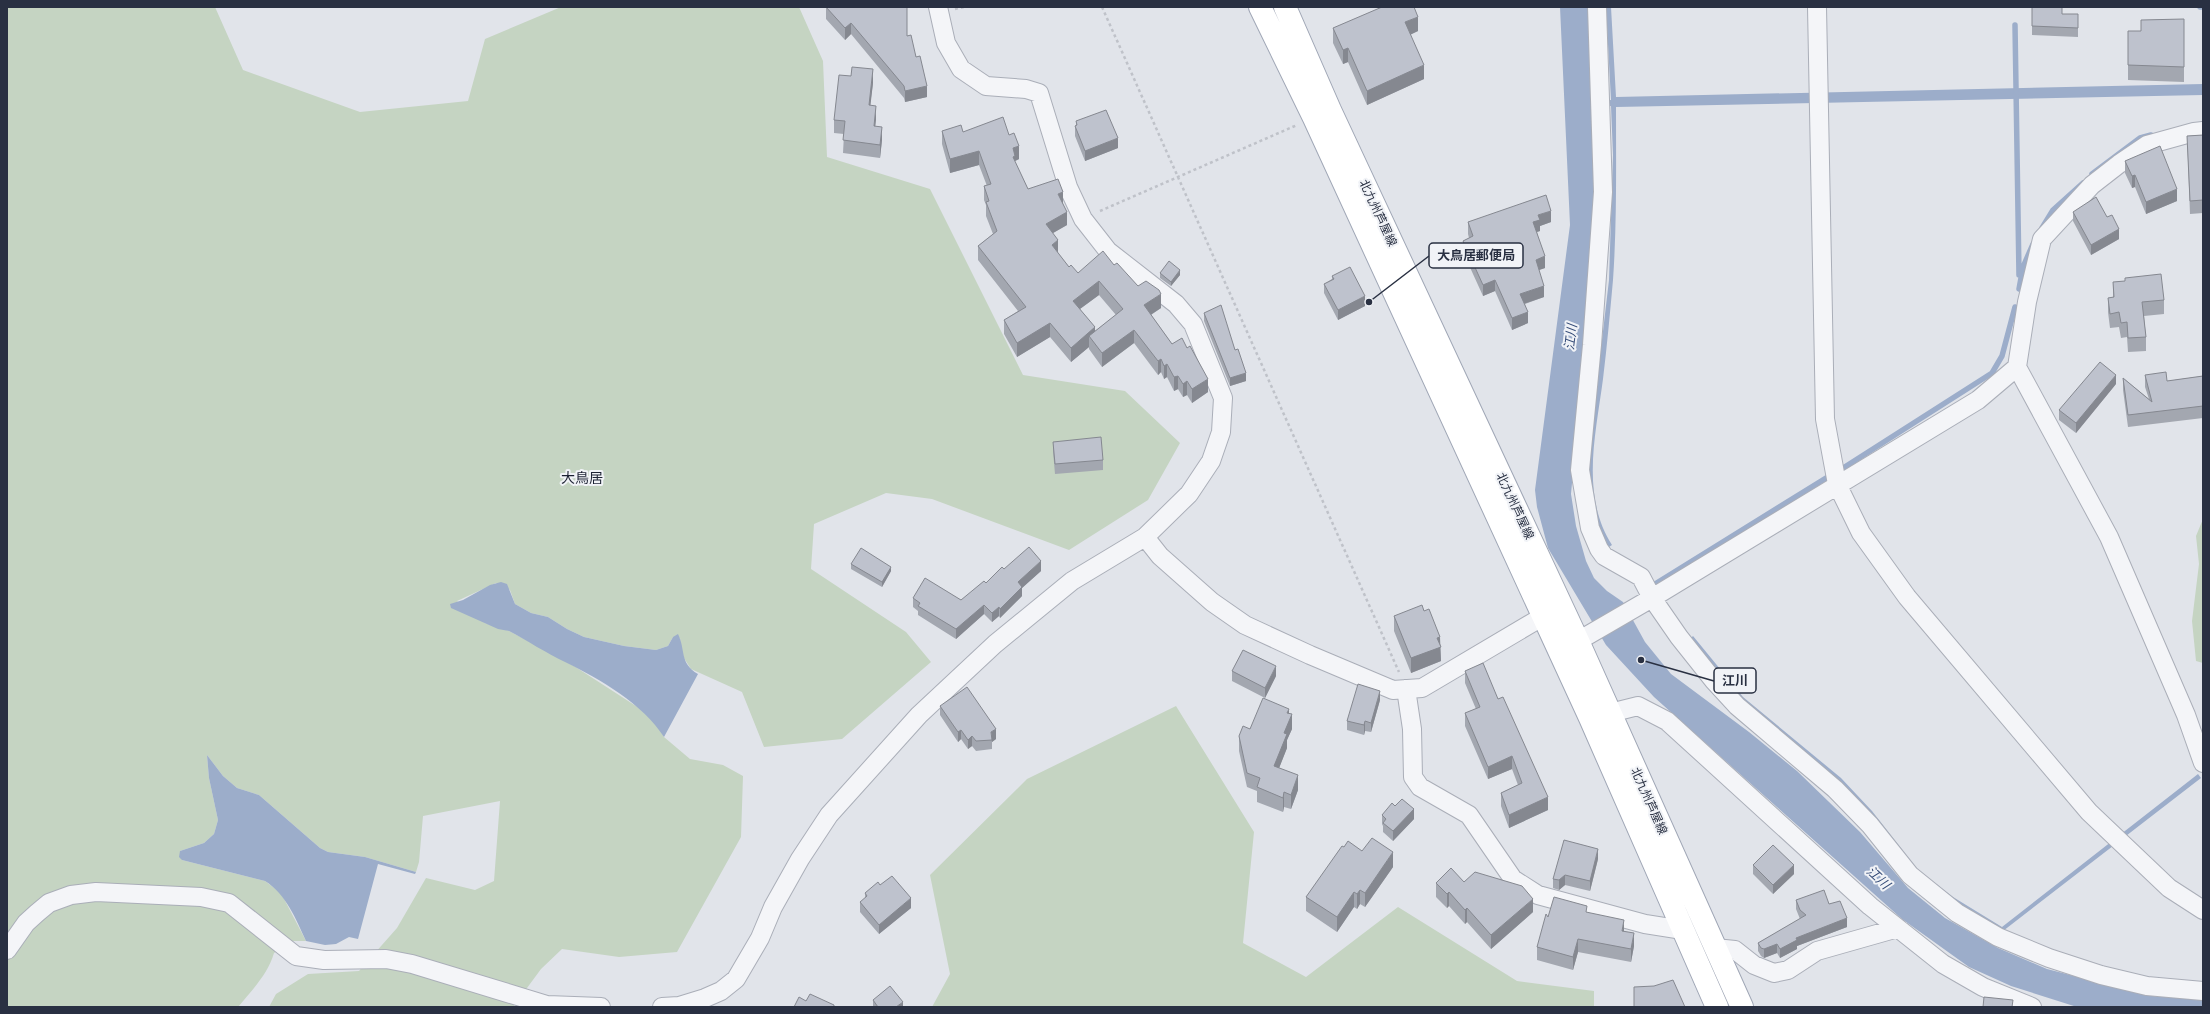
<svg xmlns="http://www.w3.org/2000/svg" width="2210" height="1014" font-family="'Varela Round','Noto Sans JP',sans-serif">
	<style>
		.green { fill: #c5d4c2 }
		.water { fill: #9cadca }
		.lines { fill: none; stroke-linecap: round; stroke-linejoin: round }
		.stream { stroke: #9cadca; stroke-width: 5.5 }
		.street-casing { stroke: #aaaeb8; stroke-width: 20 }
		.primary-casing { stroke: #a0a7b6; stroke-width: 24 }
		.path { stroke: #bfc2c9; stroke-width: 2.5; stroke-dasharray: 3 3; stroke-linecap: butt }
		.street { stroke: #f4f5f8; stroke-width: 18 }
		.primary { stroke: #fff; stroke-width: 22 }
		.wall { fill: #a3a7b0; fill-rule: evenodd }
		.shaded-wall { fill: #858890 }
		.building { fill: #bec2cd; stroke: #858890 }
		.labels { text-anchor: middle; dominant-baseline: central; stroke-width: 4; stroke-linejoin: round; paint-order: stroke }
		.street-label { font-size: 12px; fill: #293042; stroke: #f1f3f7 }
		.water-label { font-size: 13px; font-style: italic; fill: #334a76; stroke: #f1f3f7 }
		.quarter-label { font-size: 14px; fill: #1c2133; stroke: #f1f3f7 }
		.leader { fill: none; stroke: #293042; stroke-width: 1.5 }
		.callout-dot { fill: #293042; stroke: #f1f3f7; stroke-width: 1.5 }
		.callout { fill: #f1f3f7; stroke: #293042; stroke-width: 1.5 }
		.callout-label { font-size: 13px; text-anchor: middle; font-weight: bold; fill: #293042 }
	</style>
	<rect width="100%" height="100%" fill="#e1e4ea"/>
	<!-- green -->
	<path class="green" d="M7 7H215L243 70 360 112 468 101 485 39 561 7H799L823 61 827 157 930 189 1023 375 1125 391 1180 443 1148 500 1069 550 932 499 886 493 814 524 811 569 906 632 931 662 842 739 764 747 742 692 691 669 682 655 680 638 673 637 668 646 656 650 624 646 584 637 567 629 548 617 531 613 515 604 510 590 496 583 457 601 485 623 509 631 536 645 574 666 639 708 657 725 664 737 690 759 723 765 743 776 741 837 677 952 619 957 562 949 541 969 513 1007H269L276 994 308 974 359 971 397 928 426 878 475 890 494 881 500 801 423 816 419 862 416 872 365 857 328 852 320 848 259 795 237 788 223 776 207 755 209 778 218 820 214 834 204 843 180 851 182 860 265 881 281 893 306 941H292L274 953C268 974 252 990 238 1007H7Z
		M2203 519V663L2196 661 2192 621 2199 564 2196 536Z
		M1176 706 1254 832 1243 943 1306 977 1398 907 1517 981 1594 991V1007H932L950 974 930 875 1027 779Z"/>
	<!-- water -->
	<path class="water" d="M1560 7H1589L1593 101 1611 100 1606 7H1611L1616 97 2203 84V95L1616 107C1616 165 1617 222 1613 280 1610 313 1607 346 1603 379 1596 433 1580 495 1612 545L1609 547 1603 539 1596 517 1589 480 1590 442 1609 280 1613 155 1611 106 1593 108 1597 208 1571 494 1576 526 1586 561 1594 578 1607 591 1623 602 1645 642 1671 674 1749 732 1797 771 1860 832 1908 888 1945 918 1998 948 2047 969 2152 996 2203 1000V1007H2077L2011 986 1969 967 1902 919 1654 697 1606 645 1548 548 1537 507 1535 490 1570 225Z
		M501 582 507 584 515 604 531 613 548 617 567 629 584 637 624 646 656 650 668 646 673 637 678 634C686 650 679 663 698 674L664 737C643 704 600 679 565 662 546 653 528 641 509 631L498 629 451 608 450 604 463 600 490 585Z
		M1693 636 1743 697 1841 778 1872 811 1918 870 1953 897 2002 927 2198 774 2201 778 2003 931 1947 896 1918 874 1736 694 1691 638Z
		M207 755 223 776 237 788 259 795 320 848 328 852 365 857 416 872 415 874 378 864 358 939 349 937 336 944 325 945 306 941C296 919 286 894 265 881L182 860 179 857 180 851 204 843 214 834 218 820 209 778Z"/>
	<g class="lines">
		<!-- stream -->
		<path class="stream" d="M2200 7H2203
			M2015 25 2019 275
			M2092 174 2140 138 2151 135
			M2042 228 2053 210 2083 183
			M2019 289 2023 267 2033 244
			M1840 470 1992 373 2002 356 2015 307
			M1655 584 1826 478"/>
		<defs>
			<path id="street" d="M1597 7 1603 192 1592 345 1580 470 1590 528 1599 549 1604 556 1641 577 1652 598 1679 637 1714 681 1737 706 1835 789 1870 825 1910 875 1957 913 1998 937 2049 958 2101 975 2147 986 2203 991
				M1817 7 1825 419 1837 484 1861 533 1907 597 2089 812 2169 888 2203 910
				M2203 131 2194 132 2147 145 2119 164 2092 185 2042 239 2027 302 2017 367 2109 537 2186 715 2203 763
				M1145 537 1160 556 1212 602 1245 625 1310 655 1393 690 1422 688 1542 617
				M1578 641 1652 598 1978 400 2017 367
				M1406 689 1412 729 1413 777 1420 787 1469 815 1513 879 1538 895 1645 924 1683 930
				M1598 716 1638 706 1667 721 1870 906 1943 964 1983 987 2032 1007
				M1715 948 1735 950 1754 965 1774 973 1788 970 1817 951 1898 928
				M7 950 26 923 37 913 49 903 71 895 96 892 201 897 229 903 296 956 324 960 386 959 412 964 547 1005 601 1007
				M662 1007 679 1006 705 998 721 991 736 979 760 938 773 907 800 859 829 815 919 715 995 644 1072 581 1145 537 1189 494 1211 461 1221 432 1223 398 1193 324 1176 304 1108 251 1083 219 1068 187 1039 93 1026 89 986 86 961 69 946 43 938 7"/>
			<path id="primary" d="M1260 7 1314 118 1590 718 1717 1007
				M1285 7 1330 110 1578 641 1742 1007"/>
		</defs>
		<!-- street casing -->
		<use href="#street" class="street-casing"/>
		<!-- primary casing -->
		<use href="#primary" class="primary-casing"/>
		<!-- path -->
		<path class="path" d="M1102 7 1399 672
			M955 9 964 7
			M1100 211 1297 125"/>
		<!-- street -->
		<use href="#street" class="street"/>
		<!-- primary -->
		<use href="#primary" class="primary"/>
	</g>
	<!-- wall -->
	<path class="wall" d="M826 7 907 36 916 57 927 97 905 102 904 98 851 34 845 40 826 19Z
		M2062 14H2078V37L2032 35V26Z
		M2184 19V82L2128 80V31H2141Z
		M1333 28 1418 31 1410 35 1424 79 1367 105 1348 62 1343 64 1333 43Z
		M873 83 870 105 876 119 875 126 882 140 880 158 843 153 844 134 834 133V120Z
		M1076 121 1118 148 1085 161 1075 136V126L1076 125Z
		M942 131 963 132 1019 159 1015 161V162L1028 189 1063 204 1067 225 1053 233 1058 253 1069 267 1078 273 1114 265 1161 308 1151 315 1172 344 1208 392 1192 403 1187 395 1183 397 1178 389 1174 391 1167 377 1164 379 1161 372 1158 375 1134 343 1102 367 1089 349V347L1071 362 1050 337 1017 357 1004 334V320L1018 311 978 260V246L993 234 986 216V205L984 200V186H987L979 165 950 173 942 144ZM1099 295 1116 315 1095 331 1080 309Z
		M2203 135V213L2190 214 2187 136Z
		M2125 161 2177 201 2146 214 2135 187 2132 188 2125 173Z
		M2073 212 2119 239 2091 255 2073 221Z
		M1468 222H1551L1540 226V231L1537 232 1545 268 1539 270 1544 297 1525 304 1528 323 1512 330 1495 291 1483 296 1463 252V241L1469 238 1468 234Z
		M1160 273 1180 275 1171 286 1160 278Z
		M1332 276 1365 306 1338 320 1324 293V284L1332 279Z
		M2113 282 2164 300V314L2144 316 2146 337V351L2128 352 2127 337 2121 338 2119 327 2110 328 2108 312V298L2113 297Z
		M1204 313 1246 381 1230 386 1204 321Z
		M2145 375 2167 381 2203 376V418L2128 427 2123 390V378L2149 399 2145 387Z
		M2116 384 2076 433 2059 420V410Z
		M1053 442 1103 460V470L1055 474 1053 451Z
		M851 564 891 571 882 587 851 569Z
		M1004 569 1041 571 1022 588V596L1000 618 999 616 992 622 984 614 956 639 918 615V611L913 607V598L961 600 986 583Z
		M1424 611 1440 645 1441 661 1411 673 1394 631V616Z
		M1232 671 1276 676 1265 698 1232 681Z
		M1465 671 1498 699 1548 810 1509 828 1501 806V793L1518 785 1512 769 1488 779 1465 726V713L1476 709 1465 683Z
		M1380 700 1371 732 1365 731 1364 735 1347 730V721Z
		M940 706 996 739 992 742V749L976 751 972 746 968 749 961 739 958 742 940 715Z
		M1289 713 1292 729 1287 740V748L1279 768 1298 790 1291 809 1284 807 1283 812 1257 802V791L1247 787 1239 751V736L1250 729Z
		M1395 806 1414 819 1393 841 1383 832V826L1382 824V815Z
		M1344 847 1362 851 1393 867 1365 907 1360 904 1357 909 1354 907 1337 932 1306 911V897Z
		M1598 859 1590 891 1565 885 1559 890 1553 888V879Z
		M1753 865 1794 874 1773 894 1753 874Z
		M1464 882 1533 912 1491 949 1467 922 1465 924 1449 906 1447 908 1436 897V883Z
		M865 893 911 908 879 934 860 912V902L865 899Z
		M1796 900 1829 904 1847 927 1797 946V949L1780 958 1777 953 1764 958 1761 956 1758 951V943L1800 919 1796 909Z
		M1587 913 1624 931 1634 946 1631 962 1578 952 1573 970 1537 960V947L1548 917Z
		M873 1000 903 1007H873Z"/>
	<!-- shaded-wall -->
	<path class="shaded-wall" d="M1418 17V31L1405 37V22Z
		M851 23V34L845 40V28Z
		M1348 48V62L1343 64V50Z
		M1424 65V79L1367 105V91Z
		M873 69V83L869 118V105Z
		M927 86V97L905 102V91Z
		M876 106V119L874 139V126Z
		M882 127V140L880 158V145Z
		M1118 138V148L1085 161V151Z
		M1019 146V159L1015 161V169L1013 170V148Z
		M979 151V165L950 173V159Z
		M2135 175V187L2132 188V176Z
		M2177 189V201L2146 214V202Z
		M1063 192V206L1058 194Z
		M1551 211V222L1540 226V231L1533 233V222L1538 215Z
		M1067 212V225L1046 237V224Z
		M2119 229V239L2091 255V245Z
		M1058 240V253L1052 245Z
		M1545 256V268L1536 271V260Z
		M1180 270V275L1171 286V282Z
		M1495 280V291L1483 296V285Z
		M1099 281V295L1073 314V301Z
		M1544 286V297L1520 305V294Z
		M1161 294V308L1144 319V305Z
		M1365 296V306L1338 320V310Z
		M1528 312V323L1512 330V318Z
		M1050 323V337L1017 357V343Z
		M1095 327V341L1089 336V347L1071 362V348Z
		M1134 330V343L1102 367V353Z
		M1161 359V372L1158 375V361Z
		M1167 364V377L1164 379V366Z
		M1246 373V381L1230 386V378Z
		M2116 375V384L2076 433V423Z
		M1178 376V389L1174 391V377Z
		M1208 379V392L1192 403V389Z
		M1187 381V395L1183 397V384Z
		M1041 561V571L1022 588V596L1000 618V609L1018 582Z
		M891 567V571L882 587V582Z
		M984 605V614L956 639V629Z
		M999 607V616L992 622V613Z
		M1440 637 1441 661 1411 673V658L1437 638Z
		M1276 666V676L1265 698V688Z
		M1380 691V700L1371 732V723Z
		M1289 709V720L1292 714V729L1287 740V748L1274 781V766L1284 733 1287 713Z
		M1365 721V731L1364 735V725Z
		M996 729V739L992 742 991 732Z
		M961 730V739L958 742V732Z
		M972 736V746L968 749V740Z
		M1512 756V769L1488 779V767Z
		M1298 775V790L1291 809V795Z
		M1284 792V807L1283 812V798Z
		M1548 797V810L1509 828V815Z
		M1414 809V819L1393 841V831Z
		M1598 849V859L1590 891V881Z
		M1393 852V867L1365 907V893Z
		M1794 865V874L1773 894V885Z
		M1565 875V885L1559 890V880Z
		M1360 890V904L1357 909V894Z
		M1354 892V907L1337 932V917Z
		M1449 892V906L1447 908V894Z
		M911 898V908L879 934V925Z
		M1533 899V912L1491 949V935Z
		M1467 908V922L1465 924V910Z
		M1847 918V927L1797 946V949L1780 958V949L1796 938Z
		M1624 920V933L1622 931Z
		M1634 933V946L1631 962V949Z
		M1578 939V952L1573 970V957Z
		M1777 944V953L1764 958V949Z
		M903 1002V1007H896Z"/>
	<!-- building -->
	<path class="building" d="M826 7H907V36L911 35 916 57 920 56 927 86 905 91 904 86 851 23 845 28Z
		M1382 7H1414L1418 17 1405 22 1424 65 1367 91 1348 48 1343 50 1333 28Z
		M2032 7H2062V14H2078V28L2032 26Z
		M2184 19V67L2128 65V31H2141V20Z
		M852 67 873 69 869 105 876 106 874 126 882 127 880 145 843 140 845 121 834 120 839 75 851 76Z
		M1106 110 1118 138 1085 151 1075 126 1077 125 1076 121Z
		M1003 117 1009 135 1014 133 1019 146 1013 148 1015 156 1013 157 1028 189 1058 179 1063 192 1058 194 1067 212 1046 224 1058 240 1052 245 1069 267 1071 265 1078 273 1103 251 1114 265 1117 263 1138 286 1146 281 1159 290 1161 294 1144 305 1172 344 1182 338 1187 348 1190 346 1208 379 1192 389 1187 381 1183 384 1178 376 1174 377 1167 364 1164 366 1161 359 1158 361 1134 330 1102 353 1089 336 1123 309 1099 281 1073 301 1095 327 1071 348 1050 323 1017 343 1004 320 1026 307 978 246 997 231 986 202 989 201 984 186 991 184 979 151 950 159 942 131 961 125 963 132Z
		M2203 135V200L2190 201 2187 136Z
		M2160 146 2177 189 2146 202 2135 175 2132 176 2125 161Z
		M1546 195 1551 211 1538 215 1540 220 1533 222 1545 256 1536 260 1544 286 1520 294 1528 312 1512 318 1495 280 1483 285 1463 241 1473 236 1468 222Z
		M2096 197 2107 217 2112 215 2119 229 2091 245 2073 212Z
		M1169 261 1180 270 1171 282 1160 273Z
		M1350 267 1365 296 1338 310 1324 284 1334 279 1332 276Z
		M2161 274 2164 300 2142 302 2146 337 2128 338 2127 322 2121 323 2119 312 2110 314 2108 298 2114 297 2113 282 2125 281V278Z
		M1221 305 1235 350 1238 349 1246 373 1230 378 1204 313Z
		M2100 362 2116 375 2076 423 2059 410Z
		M2166 372 2167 381 2203 376V406L2128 415 2123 378 2152 402 2145 375Z
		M1101 437 1103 460 1055 464 1053 442Z
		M1029 547 1041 561 1018 582 1022 587 1000 609 999 607 992 613 984 605 956 629 918 606 920 603 913 598 925 578 961 600 984 581 986 583 1002 567 1004 569Z
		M861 548 891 567 882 582 851 564Z
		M1422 605 1424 611 1429 609 1440 637 1437 638 1441 647 1411 658 1394 616Z
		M1243 650 1276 666 1265 688 1232 671Z
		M1483 663 1498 699 1503 697 1548 797 1509 815 1501 793 1522 783 1512 756 1488 767 1465 713 1480 707 1465 671Z
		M1358 684 1380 691 1371 723 1365 721 1364 725 1347 721Z
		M967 687 996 729 991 732 992 740 976 741 972 736 968 740 961 730 958 732 940 706Z
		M1263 698 1289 709 1287 713 1292 714 1284 733 1287 734 1274 766 1298 775 1291 795 1284 792 1283 798 1257 787 1260 778 1247 773 1239 736 1243 726 1250 729Z
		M1402 799 1414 809 1393 831 1383 823 1386 819 1382 815 1392 803 1395 806Z
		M1372 838 1393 852 1365 893 1360 890 1357 894 1354 892 1337 917 1306 897 1342 846 1344 847 1348 841 1362 851Z
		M1564 840 1598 849 1590 881 1565 875 1559 880 1553 879Z
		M1773 845 1794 865 1773 885 1753 865Z
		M1451 868 1464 882 1475 872 1522 886 1533 899 1491 935 1467 908 1465 910 1449 892 1447 894 1436 883Z
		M892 876 911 898 879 925 860 902 867 896 865 893 878 882 880 885Z
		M1824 890 1829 904 1840 901 1847 918 1796 938 1797 940 1780 949 1777 944 1764 949 1761 948 1758 943 1806 915 1800 910 1796 900Z
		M1554 897 1587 906 1586 912 1624 920 1622 931 1634 933 1631 949 1578 939 1573 957 1537 947 1546 914 1548 917Z
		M1673 980 1685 1007H1634V987L1654 986Z
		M890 986 903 1002 896 1007H878L873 1000Z
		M810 994 834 1005V1007H794L799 997 806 1001Z
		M1984 997 2013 1000 2012 1007H1983Z"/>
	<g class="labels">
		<!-- street labels -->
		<g class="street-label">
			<text transform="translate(1378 213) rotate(65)">北九州芦屋線</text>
			<text transform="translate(1515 506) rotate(65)">北九州芦屋線</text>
			<text transform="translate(1649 801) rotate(66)">北九州芦屋線</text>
		</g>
		<!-- water labels -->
		<g class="water-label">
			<text transform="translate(1571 337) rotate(-83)">江川</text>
			<text transform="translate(1878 878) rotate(43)">江川</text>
		</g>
		<!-- quarter labels -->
		<g class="quarter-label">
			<text x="582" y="478">大鳥居</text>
		</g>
	</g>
	<!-- callouts -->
	<path class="leader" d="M1369 302L1429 256M1641 660L1714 681"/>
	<g class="callout-dot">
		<circle cx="1369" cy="302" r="4"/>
		<circle cx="1641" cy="660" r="4"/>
	</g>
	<g class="callout">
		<rect x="1429" y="243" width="94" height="25" rx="4"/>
		<rect x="1714" y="668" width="42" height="25" rx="4"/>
	</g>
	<g class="callout-label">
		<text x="1476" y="260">大鳥居郵便局</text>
		<text x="1735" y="685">江川</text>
	</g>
	<!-- border -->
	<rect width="2210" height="1014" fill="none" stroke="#293042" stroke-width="16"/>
</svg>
